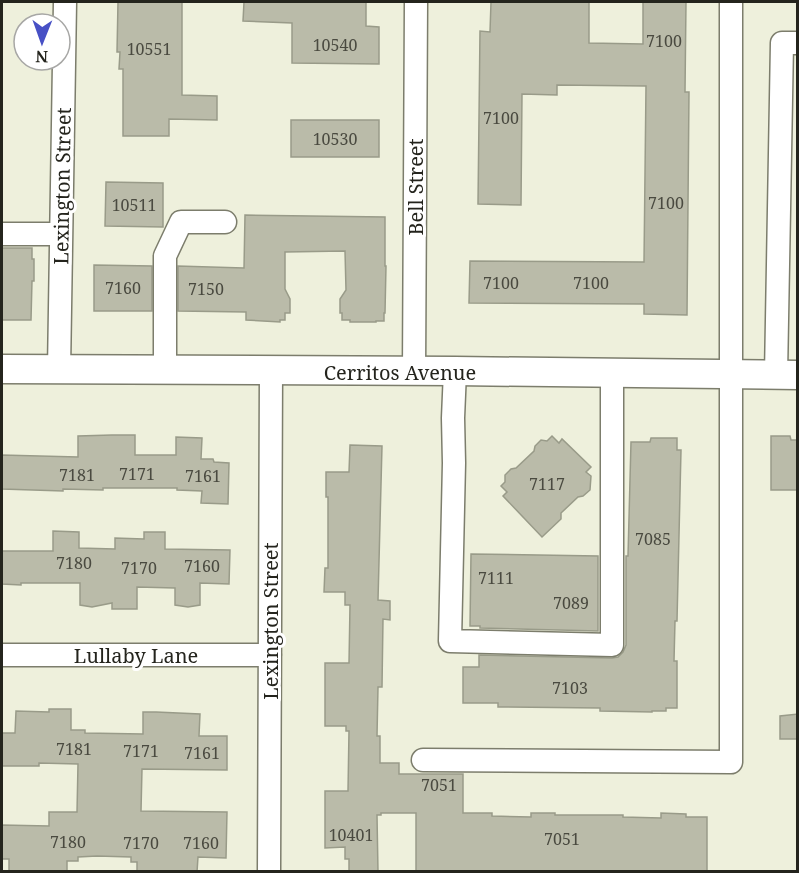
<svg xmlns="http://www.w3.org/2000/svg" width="799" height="873" font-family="'Noto Serif',serif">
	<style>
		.building { fill: #babba9; stroke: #999b89; stroke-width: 1.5 }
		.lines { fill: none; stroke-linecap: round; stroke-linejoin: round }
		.minor-casing { stroke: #7c7d6c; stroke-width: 25 }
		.major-casing { stroke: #7c7d6c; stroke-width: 31 }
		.minor { stroke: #fff; stroke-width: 22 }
		.major { stroke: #fff; stroke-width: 28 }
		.labels { text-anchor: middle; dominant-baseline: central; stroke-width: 6; stroke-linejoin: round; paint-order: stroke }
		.number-label { font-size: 16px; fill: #4a4a40 }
		.street-label { font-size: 20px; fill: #24241d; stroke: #fff }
	</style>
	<rect width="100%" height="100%" fill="#eef0dc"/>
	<!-- building -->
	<path class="building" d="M118 2H182V95L217 96V120L169 119V136H123V69H119L120 52H117Z
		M244 2H366V26L379 27V64L292 63V23L243 21Z
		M491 2H589V43L643 44V2H686L685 92H689L687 315 644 314V304L469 303 470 261 644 262 646 86 557 85V95L522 94 521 205 478 204 480 31 490 32Z
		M291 120H379V157H291Z
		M106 182 163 183V227L105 226Z
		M245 215 385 217V266H386L385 313H384V321H376V322H350V320H342V313H340V299L346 290 345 251 285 252V289L290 299V313H285V320H280V322L246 320V312L178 311V266L244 268Z
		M2 248H32V259H34V281H32L31 320H3L2 319Z
		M94 265 152 266V311H94Z
		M112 435H135V455H176V437L202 438 201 459H213L214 462 229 463 228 504 201 503 202 491 177 490V488H103V490L63 489V491L2 489V455L78 457V436Z
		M552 436 559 443 562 439 591 467 586 472 591 476 590 490 583 496 578 497 561 513V519L542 537 503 496 507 492 501 486 505 482V475L511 469 516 468 534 451 535 446 541 440 547 441Z
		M771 436H790L791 440H798V490H771Z
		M651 438H677V450H681L677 621H675L674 661H677V708H666V711H652V712L600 711V708L498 707V703H463V667H479V655L612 658 618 657 623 652 626 645V556H628L631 442H650Z
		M350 445 382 446 378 600 390 601V620L383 619 382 687H378L377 736H380V763H399V774H463V813H492V816L531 817V813H555V815H623V817L661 818V813L686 814V817H707V872H416V813H381V815H377L378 872H349V859H345V847L325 848V791H348L349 731H346V726H325V663H349L350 605H345V592H324L325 568H328V497H326V472H349Z
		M53 531 79 532V548L115 549V538L144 539V532H165V549L230 550 229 584 200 583V605L188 607 175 605V588L137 587V609H112V603L92 607 80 605V583H21V585L2 584V551H53Z
		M471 554 598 556V631L480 628V626H470Z
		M49 709H71V730H85V733L143 734V712H156L200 714 199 736H227V770L142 769 141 811 227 812 226 858 198 857 197 872H137V862H131V857L97 856 78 857V861H67V872H9V859H2V825L49 826V812H77L78 764 39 763V766H2V733H15L16 711 49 712Z
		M798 714V739H780V716Z"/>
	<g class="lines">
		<defs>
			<path id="minor" d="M2 234H61
				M59 370 65 2
				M165 370V256L181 222H225
				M455 371 453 418 454 463 450 641 612 645V374
				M414 372 416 2
				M776 375 782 43H798
				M2 655H270
				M423 760 731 762V2
				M269 872 271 371"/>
			<path id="major" d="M2 369 455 371 798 375"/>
		</defs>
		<!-- minor casing -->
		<use href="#minor" class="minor-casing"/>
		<!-- major casing -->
		<use href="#major" class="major-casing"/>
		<!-- minor -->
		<use href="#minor" class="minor"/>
		<!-- major -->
		<use href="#major" class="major"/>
	</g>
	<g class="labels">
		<!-- number labels -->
		<g class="number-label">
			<text x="664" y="41">7100</text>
			<text x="335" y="45">10540</text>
			<text x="149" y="49">10551</text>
			<text x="501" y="118">7100</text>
			<text x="335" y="139">10530</text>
			<text x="666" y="203">7100</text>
			<text x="134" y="205">10511</text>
			<text x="501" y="283">7100</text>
			<text x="591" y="283">7100</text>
			<text x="123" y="288">7160</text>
			<text x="206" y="289">7150</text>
			<text x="137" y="474">7171</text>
			<text x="77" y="475">7181</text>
			<text x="203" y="476">7161</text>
			<text x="547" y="484">7117</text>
			<text x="653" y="539">7085</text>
			<text x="74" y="563">7180</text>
			<text x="202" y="566">7160</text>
			<text x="139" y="568">7170</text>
			<text x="496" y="578">7111</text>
			<text x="571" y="603">7089</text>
			<text x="570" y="688">7103</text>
			<text x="74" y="749">7181</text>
			<text x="141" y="751">7171</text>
			<text x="202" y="753">7161</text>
			<text x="439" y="785">7051</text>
			<text x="351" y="835">10401</text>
			<text x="562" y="839">7051</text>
			<text x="68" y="842">7180</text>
			<text x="141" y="843">7170</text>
			<text x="201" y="843">7160</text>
		</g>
		<!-- street labels -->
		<g class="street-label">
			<text transform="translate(62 186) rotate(-89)">Lexington Street</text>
			<text transform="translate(415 187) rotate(-90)">Bell Street</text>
			<text x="400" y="372">Cerritos Avenue</text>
			<text transform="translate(270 621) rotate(-90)">Lexington Street</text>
			<text x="136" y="655">Lullaby Lane</text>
		</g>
	</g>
	<!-- border -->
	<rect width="799" height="873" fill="none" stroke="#24241d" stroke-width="6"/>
	<!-- north arrow -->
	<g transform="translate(42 42) rotate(181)"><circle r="28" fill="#ffffff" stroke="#a7a7a5" stroke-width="1.5"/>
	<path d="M0-4.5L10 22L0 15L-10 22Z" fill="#4750c5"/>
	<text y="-9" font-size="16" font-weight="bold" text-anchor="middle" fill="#24241d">N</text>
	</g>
</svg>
